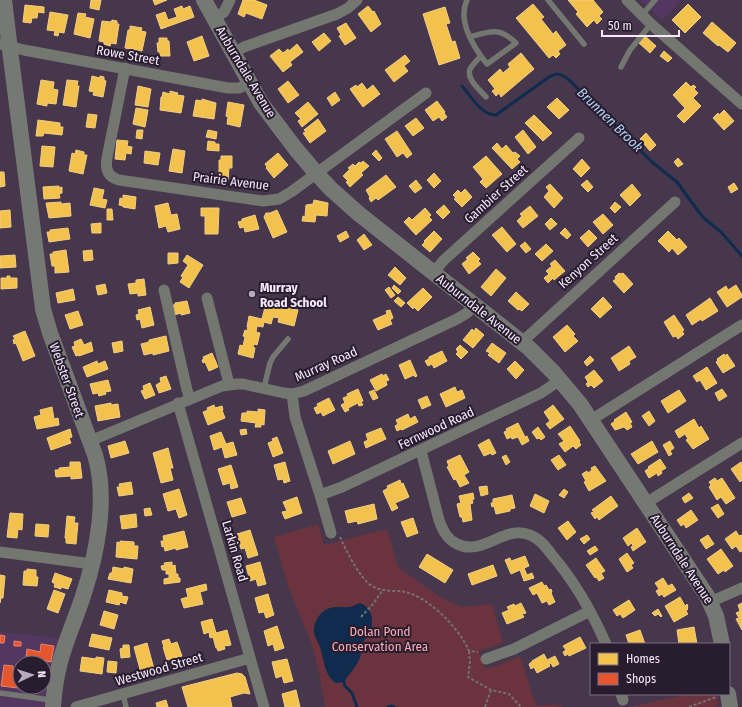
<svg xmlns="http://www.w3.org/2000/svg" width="742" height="707" font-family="'Fira Sans Condensed',sans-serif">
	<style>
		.built { fill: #533760; fill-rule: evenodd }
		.green { fill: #6b333d }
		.water { fill: #0f2b4d }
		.homes { fill: #f2c14e; stroke: #f3cd82 }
		.shops { fill: #e4572e; stroke: #e9836c }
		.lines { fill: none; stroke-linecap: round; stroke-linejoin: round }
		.stream { stroke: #0f2b4d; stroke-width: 3 }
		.path { stroke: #737273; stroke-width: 2; stroke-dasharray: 3 2; stroke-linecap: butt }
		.lane { stroke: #737770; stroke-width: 5.5 }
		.street { stroke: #737770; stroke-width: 11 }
		.secondary { stroke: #767874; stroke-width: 16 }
		.poi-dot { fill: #b8abbf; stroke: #281d2e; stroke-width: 1.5 }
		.labels { text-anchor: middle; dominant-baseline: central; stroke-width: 4; stroke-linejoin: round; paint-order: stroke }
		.street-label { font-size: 13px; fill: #f6e9fc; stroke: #281d2e }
		.poi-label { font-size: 13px; font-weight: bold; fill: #f6e9fc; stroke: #281d2e; text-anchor: start }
		.park-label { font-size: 13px; fill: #fbacb3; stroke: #281d2e }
		.water-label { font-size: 14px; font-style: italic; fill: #afcdf2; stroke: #281d2e }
	</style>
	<rect width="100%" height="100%" fill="#46374d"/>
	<!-- built -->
	<path class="built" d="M641 0H681L662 21Z
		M0 632 58 638 44 707H0ZM20 663H44V687H20Z"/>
	<!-- green -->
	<path class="green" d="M318 524 324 545 387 529 398 567 440 597 461 607 492 604 503 643 479 651 485 669 499 665 520 656 536 706 553 704 565 707H325L319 673 311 642 289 589 274 537Z
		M688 694H717L719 706 713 707H631Z"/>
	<!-- water -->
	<path class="water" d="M360 603C371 607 374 619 371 629 369 634 365 638 363 643 361 648 361 653 360 658 356 667 349 674 344 682L336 683C324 675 324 659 320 647 318 641 313 635 314 629 314 623 319 614 324 611 333 605 340 608 349 607 352 607 357 604 360 603Z"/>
	<!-- homes -->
	<path class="homes" d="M91 0H101L99 10 90 8Z
		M153 0H167L155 5Z
		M243 0H254L267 5 262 19 246 13 244 17 238 14Z
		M568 0H593L603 12 599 16 602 19 597 24 594 20 587 27 576 14 578 12Z
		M533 4 544 17 541 19 553 34 556 31 566 45 558 51 560 54 556 58 553 55 549 58 516 18Z
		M688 4 701 17 685 33 672 20Z
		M25 5 44 7V13L38 12 37 18H32L31 23 23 22Z
		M182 6 183 9 190 6 194 17 161 29 156 15 165 12 168 20 177 17 174 9Z
		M368 6 373 12 374 11 381 24 371 32 358 14Z
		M445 7 450 23 446 24 452 42 455 41 460 58 439 65 423 14Z
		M50 12 68 15 64 33 59 32 58 36 54 35 55 31 47 30Z
		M78 13 86 14 85 17 94 19 90 38 74 34Z
		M112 20 117 21V24H119L116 44 111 43 110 46 104 44V42L99 41 102 21 111 22Z
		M712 22 736 43 728 52 719 45 718 46 703 33Z
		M346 23 356 38 345 45 339 36 341 35 337 28Z
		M130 26 142 28 141 31 146 32 142 51 125 48 128 30H130Z
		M324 33 331 41 319 51 312 42Z
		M202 36 209 56 194 61 187 42Z
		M645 36 656 46 650 53 639 43Z
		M159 38H167V41H169L170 56H160V52H158L157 43H159Z
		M297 44 303 52 290 62 292 65 283 72 270 56 279 49 283 53 288 49 289 51Z
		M664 51 672 58 668 62 660 56Z
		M521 53 534 69 501 97 499 93 496 96 492 91 495 89 488 80 500 69 503 73 510 67 508 64Z
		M405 55 410 61 404 66 408 71 394 82 385 70Z
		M92 76 100 78V76L104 77V80L106 81 103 97 93 95 94 92 89 91Z
		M41 80 54 82 53 89 58 90 56 104 47 103V106L37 104Z
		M67 80 78 81 77 86H79L76 107 63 105Z
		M288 81 299 95 288 103 278 89Z
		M686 82 691 87 693 85 696 87 694 89 698 93 693 98 701 106 684 123 677 116 685 108 673 95Z
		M362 83 367 90 373 85 380 94 363 107 350 89 356 85 357 87Z
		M138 86 151 89 148 107 135 105Z
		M170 91 178 93 177 95 184 96 181 113 160 110 161 97H162L163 92 170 94Z
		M335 92 340 100 332 106 327 98Z
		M557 98 569 110 559 119 547 107Z
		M202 99 216 103 214 119 193 116 196 100 202 101Z
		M437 101 445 112 444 113 447 117 442 121 439 117 433 121 425 110Z
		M228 102 244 105 240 127 227 124 228 117 226 116Z
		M308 102 318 114 302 127 298 121 301 119 295 113Z
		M136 108 148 110 145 127 133 124Z
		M724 110 734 121 724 130 713 118 718 113 719 115Z
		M88 114 97 115 95 128 86 127Z
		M534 115 552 133 543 141 525 123Z
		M416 118 424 128 413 136 405 126Z
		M318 119 326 131 310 143 303 133 306 132 304 130Z
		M38 120 60 123V127H63L62 135 44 133 43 136H36Z
		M137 130H143L142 139 136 138Z
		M208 130 217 132 216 139 206 137Z
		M523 130 536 147 528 154 515 137Z
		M397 131 412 154 407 158 403 153 397 157 385 139Z
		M646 133 656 145 650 151 640 139Z
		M117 140 128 141 127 146 132 147 131 154 126 153 125 160 115 159Z
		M208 141 215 142V144H219V151L207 150Z
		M497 143 502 149 506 145 513 153 515 152 520 156 517 159 520 162 512 169 492 148Z
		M42 146 55 147 53 167 40 166Z
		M173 149 185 151 182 173 169 171Z
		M76 150 84 152V155H87L83 174 69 171 72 153 75 154Z
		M376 150 382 158 379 161 372 154Z
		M145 151 160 153 158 165 144 163Z
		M278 153 288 165 274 178 266 168 267 167 265 164Z
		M221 156H232V168H229L228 180H219V160H221Z
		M486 156 502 174 486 188 480 182 483 179 473 167Z
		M678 158 683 164 678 167 674 162Z
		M582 159 590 168 581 177 573 169Z
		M363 161 369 166 361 173 363 175 350 187 346 182 348 181 343 176 350 169 348 168 353 164 355 166 359 162 361 163Z
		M0 172H4L5 186 0 187Z
		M434 173 441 181 434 188 427 180Z
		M386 175 396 187 378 200 376 198 371 202 369 198 370 197 366 190Z
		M416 180 422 188 415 193 409 186Z
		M587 180 593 187 588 192 581 185Z
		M734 183 738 189 731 193 728 187Z
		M550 184 563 198 554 208 544 197 549 191 546 187Z
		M632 184 641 195 630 206 620 195Z
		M59 186V188L62 187V193L59 194 60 198 44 199 43 187Z
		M94 188 104 190 102 199 107 200 105 208 90 205Z
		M465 189 472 197 462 207 454 199 456 198 453 195 458 190 461 193Z
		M123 195 136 197 135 209 123 207V206L119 205 120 198 123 199Z
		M314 200 328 203 327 216 316 215 315 222 302 221 303 216 305 217 306 205 313 204Z
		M61 202V204L70 203 71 216 49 218 46 203Z
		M615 202 621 207 615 213 610 208Z
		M168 203 171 215 177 214 180 229 168 232 166 226 159 228 155 206Z
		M444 205 450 212 443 219 436 212Z
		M530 206 538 216 523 228 517 221 522 216 520 214Z
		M201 208H219L218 234H205V216H201Z
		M425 208 431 215 429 217 432 220 416 235 404 222 409 217 412 220Z
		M107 209H112L113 220H107Z
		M10 210 11 227 0 228V211Z
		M277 210 287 232 273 238 264 217 266 213H270Z
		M603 214 613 225 603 234 593 222Z
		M255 215 259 229 245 232 244 227 240 228 238 222 242 221V219Z
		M551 218 557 224 550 230 545 224Z
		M101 223V233H92L91 224Z
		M502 227 516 244 507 252 492 235Z
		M68 228 70 239 49 242 47 232H50V230Z
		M565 228 571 235 567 239 560 233Z
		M589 230 597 238 588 247 580 238Z
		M346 231 349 237 340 242 337 236Z
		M434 231 442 239 430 252 422 245 425 242 424 241Z
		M668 231 677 240 679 238 687 247 678 255 672 248 669 252 658 241Z
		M364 234 372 245 364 250 357 240Z
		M525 242 531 249 526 253 520 246Z
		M546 244 553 251 542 261 535 254Z
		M66 250 69 272 55 273V266H52L50 254H53V252Z
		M92 250 93 260 84 261 83 251Z
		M473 252 480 259 478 261 481 264 469 274 462 264 468 259 466 258Z
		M168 253H178V263L168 264Z
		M15 255 16 267 0 268V256Z
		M187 255 203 265 189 288 180 282 183 277 181 276 188 265 183 261Z
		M555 260 565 271 554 280 553 278 548 283 544 278 549 274 546 271 552 266 550 264Z
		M395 267 406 278 400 285 388 275Z
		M496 269 506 278 491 296 481 287Z
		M619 273 621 274 623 273 633 284 624 293 613 281 616 279 615 277Z
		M7 276H10V278H17V288L1 289V278H7Z
		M144 279 146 295 138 296V293L130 294 128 284 136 283V280Z
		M105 284 107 293 98 295 96 286Z
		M394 285 401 291 398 294 392 288Z
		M736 285 742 295V297L727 307 717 292 726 286 728 290Z
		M389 287 395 295 391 298 385 290Z
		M423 288 432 297 418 311 414 307 413 309 407 303Z
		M73 289 75 300 58 303 56 293Z
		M516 292 529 304 522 311 519 309 518 310 508 301Z
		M398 297 405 303 401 307 394 301Z
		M603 297 612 307 600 318 591 309Z
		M710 298 718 311 702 321 701 319 692 325 686 315Z
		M187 301 190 313 181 315V313L174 315 172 305H175V303Z
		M266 303 298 310 294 326 278 322 279 318 273 317 271 324 264 322 263 327 257 326 256 332 260 333 257 345 254 344 253 347 255 348 253 358 238 354 240 345 243 346 245 337 243 336 245 330 247 331 248 327H247L249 316 262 319Z
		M150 307 154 325 142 328 140 319 137 320 136 315 139 314 138 310Z
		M390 310 393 318 390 320 392 324 378 330 373 320 387 314 386 311Z
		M78 311 83 325 70 329 65 315Z
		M674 315 684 330 682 331 684 334 678 339 676 336 673 337 664 322Z
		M567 325 575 334 573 336 578 341 565 352 553 337Z
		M476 328 484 335 473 348 463 340 472 329 474 331Z
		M25 331 35 356 23 361 16 343 14 344 13 340 15 339 13 336Z
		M166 336 169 351 153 355V353L144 355 141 344 149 342V340Z
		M81 339 84 345 91 342 93 351 79 356V355L76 356 72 347 75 346 74 342Z
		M122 341 123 351 114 353 112 343Z
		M492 343 506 353 499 363 488 355 490 353 486 351Z
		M460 345 468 352 461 359 456 354 458 352 456 349Z
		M629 346 636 357 629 361 630 364 619 371 611 358Z
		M442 351 447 361 434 368 432 364 428 366 425 361 429 359V357Z
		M212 353 218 367 209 371 205 362 203 363 202 360 204 359 203 357Z
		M724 354 725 356 727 354 735 366 723 373 716 362 718 360 717 359Z
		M590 356 594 360 587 366 584 362Z
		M410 360 417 376 415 377 414 375 405 379 399 365Z
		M97 361 98 364 105 361 108 369 87 377 83 367Z
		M515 361 524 370 516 379 507 369Z
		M707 367 717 383 706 390 700 380 697 382 693 376Z
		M594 370 603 381 594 388 591 385 588 387 586 384 588 382 585 377Z
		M382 374 383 376 386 374 389 380 386 381 387 385 376 391 370 380Z
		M166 376 171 389 159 393 156 385 161 382 160 378Z
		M108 380 111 391 105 392 106 394 99 396 98 393 93 394 90 384Z
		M150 383 155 395 145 399 141 391 144 390 143 386Z
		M455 387 457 392 462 390 465 398 446 407 440 394Z
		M358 389 363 401 361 402 363 405 359 406 358 403 348 408 349 410 345 412 341 405 345 403 343 398 348 396 347 394Z
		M722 389 727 396 719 401 715 393Z
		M374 390 378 398 373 400 369 392Z
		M679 390 686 401 668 413 661 401Z
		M427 396 431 405 422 409 418 400Z
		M329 398 335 410 323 416 321 412 317 414 314 408 318 406 317 404Z
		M111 403V405L118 404 120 417 98 421 95 406Z
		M214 405 215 408 222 406 223 410H222L225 418 208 425 203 412 208 410 207 408Z
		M553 405 564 419 550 429 546 424 550 421 544 412Z
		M52 407 54 419 58 418 59 425 37 429 34 417 41 415 40 410Z
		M258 409 265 410 264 425 261 424V427H255L256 423 241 421 242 413H247V411L258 412Z
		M649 411 655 421 649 426 642 416Z
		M626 412 632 422 630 423 632 427 627 430 624 427 615 430 611 424 615 421 614 420Z
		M408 414 410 419 415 416 418 422 402 430 401 429 397 431 395 426 398 424 396 420Z
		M694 419 699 428 701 426 709 439 693 449 686 440 688 439 685 434 679 438 675 431Z
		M518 423 525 437 527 436 529 441 522 445 518 437 512 439 511 437 507 439 504 432 507 431 506 429Z
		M570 426 580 441 579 442 581 445 576 449 573 446 565 452 559 444 564 441 558 434Z
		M538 427 545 437 541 440 539 438 537 439 532 432Z
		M381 428 386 439 366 448 364 442 368 440 366 434Z
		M70 429 72 437 69 438 71 443 51 450 47 438Z
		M246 429 247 434 241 435 240 430Z
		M221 432 226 444 233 442 237 455 225 458 222 447 214 450 210 436Z
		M277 437 283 453 273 457 268 443 273 441 272 439Z
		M489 439 496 453 492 455 491 453 484 456 478 445Z
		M125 441 129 453 111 458 108 446Z
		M350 441 355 454 333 464 328 451Z
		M652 441 658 452 638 464 631 454Z
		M670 441 674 448 670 451 672 454 669 456 663 445Z
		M168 448 173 468H170L173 480 161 483 153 453Z
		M460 455 469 472 464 475 469 483 460 487 456 479 454 480 447 467 449 466 447 461Z
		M506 455 510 462 506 465 502 457Z
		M559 455 566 465 558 470 551 460Z
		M660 459 666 468 661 471 662 473 658 476 657 473 649 478 645 471 649 468 648 467Z
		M70 462H80L82 478 71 479V476L56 477 55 470H59V468L70 467Z
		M285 462 290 481 284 483 283 479 278 480 274 465Z
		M741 462 742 464V480L740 482 731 469Z
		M231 465 238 487 231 489 230 483 223 485 218 469Z
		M595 466 606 481 589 491 584 482 586 481 582 474 587 471 588 473 592 470 591 468Z
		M715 478 717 481 722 478 735 498 726 504 721 497 717 500 709 487 711 485 709 482Z
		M400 480 401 484 403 483 409 497 395 503 398 508 392 511 383 491 388 488 387 486Z
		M131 482 133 494 119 496 117 487H120L119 484Z
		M487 486 488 494 481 496 479 487Z
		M179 489 187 515 179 518 176 509 168 511 163 494Z
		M564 489 568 492 564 498 559 495Z
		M473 493 474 499 472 500 473 503 470 504 472 520 463 522 462 517H460L457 504 461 503 459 496Z
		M689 493 693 498 685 503 682 498Z
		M535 494 549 501 544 513 530 506Z
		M512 495 515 508 510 509V511L496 514 494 506 492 507 491 503H493V499Z
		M611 496 618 506 599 520 597 517 595 519 591 513 594 512 592 510Z
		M297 497 302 513 285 519 282 512 287 511 283 502Z
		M241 498 246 513 232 517 227 502Z
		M374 504 377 519 358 524 357 521 348 523 345 511Z
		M718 504 724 514 718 518 711 508Z
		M150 508 152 515 145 516 144 509Z
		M691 510 698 520 686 528 684 524 681 526 677 520Z
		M10 513 23 514 22 530 18 529 17 538 7 537Z
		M136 514 137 527 122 529 120 516Z
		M67 516 75 517 74 523H78L76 544 66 543V538H65Z
		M413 518 418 533 407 537 401 522Z
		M568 521 576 532 567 540 558 528Z
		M36 524 49 525 48 537 35 536Z
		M637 528 646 542 633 551 631 547 633 546 632 543 628 546 623 538Z
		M250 530 258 555 248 558 245 548 241 549 237 534Z
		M184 531 188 547 176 550V548L165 551 164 546 162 547 161 541H164L163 536Z
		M736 531 739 536 742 535V551L740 552 736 546 732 549 725 539Z
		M587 535 590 539 584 544 580 539Z
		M708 535 714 544 706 549 700 540Z
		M120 541 134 542V546H138L137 559 116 557 117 542 120 543Z
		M595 546 598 550 590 555 587 551Z
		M721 549 733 566 725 572 724 570 718 574 707 559Z
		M627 553 634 563 631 565 633 568 627 572 619 559Z
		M427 554 453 570 445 583 419 567Z
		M525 556 529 566 524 568 527 575 532 573 534 578 524 581 520 570 511 574 505 560 510 558 511 561Z
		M596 558 605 571 601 573 604 578 599 581 596 577 595 578 586 565Z
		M172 562V566L175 565 176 574H178V578H180V582L164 584V579L169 578V574H166V570H162L161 566 165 565 164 563Z
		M260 562 266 584 258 586 256 579 250 581 246 566Z
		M493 565 497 576 472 585 468 574Z
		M113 567 124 569V567L133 569 131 583 108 579 110 573H112Z
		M27 569 36 570V577H38L37 586 23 585 24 571H27Z
		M55 573 72 579 68 589 61 587V589L54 587 55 584 52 582Z
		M0 575 5 576 3 598H1L0 603Z
		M663 578 668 586 672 584 676 590 664 597 662 594 659 596 656 591 659 589 655 583Z
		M542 582 544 586 546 585 549 590 551 589 552 592 551 593 555 602 549 605 547 601 542 603 537 593 533 595 529 588Z
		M206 584 207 590 200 592 203 604 184 608 181 599 188 597 186 589Z
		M54 590 65 594 58 613 47 609Z
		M109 590 122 593V596L128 597 126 604 120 602 119 605 106 602Z
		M268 594 274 615 266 618 264 612 259 613 255 598Z
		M680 597 685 606 687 604 688 607 687 608 688 609 686 611 688 614 674 622 665 606Z
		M629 600 635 610 623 618 620 614 617 616 613 610Z
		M521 603 526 613 522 614 524 617 507 624 502 613 509 610 507 607 514 604 515 606Z
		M742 603V630L736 619 739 618 736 613 740 611 738 605Z
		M658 609 662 616 661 617 658 614 655 616 652 613Z
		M104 611 118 615 114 629 100 625Z
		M212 619 216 633 227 630 231 645 224 646 225 649 218 651 217 648H216L213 637 210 638 209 632 204 634 201 622Z
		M277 626 284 648 275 651 273 644 268 646 264 631Z
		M694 627 697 644H679L677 630Z
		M640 630 645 644H629L626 635Z
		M92 634 112 638 109 650 89 646Z
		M580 637 586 648 569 656 568 654 565 656 563 652 566 650 563 646Z
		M169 639 171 644 177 642 182 656 167 660 163 647H164L162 641Z
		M147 643 154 669 141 673 134 647Z
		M123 645H129L130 657 121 658 120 649 123 648Z
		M544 654 547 660 555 656 559 664 553 667 551 663 549 664 550 666 537 673 534 667 531 669 529 664 532 662V661Z
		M82 657 96 659V657L104 658 102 674 80 671Z
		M287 659 293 681 284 683 282 676 276 678 272 662Z
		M108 661 117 662 116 673 107 672Z
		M237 673 242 674 245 677 250 694 244 693 230 697 232 707H188L182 687Z
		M296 690 300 707H285L282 694Z
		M166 700 168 707H157L156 703Z"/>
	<!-- shops -->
	<path class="shops" d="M0 635 5 636 4 643H0Z
		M14 641 21 642V646H14Z
		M41 644 54 646 51 662 26 657 27 649 40 652Z
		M4 665 13 666V670L20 671V682L18 688 1 686Z"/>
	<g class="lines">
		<!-- stream -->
		<path class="stream" d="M462 86C471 96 481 115 496 115L549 77C557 72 562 74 569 80L652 162 677 182 698 211 705 219 721 232 742 256
			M344 682 345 686 352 693 357 707
			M388 707 392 706 394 707"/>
		<!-- path -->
		<path class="path" d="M340 537C345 549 361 580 372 586 382 592 394 590 405 592 429 597 460 629 469 651L478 652
			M361 617 373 604 383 590
			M469 651 470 662 468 677 491 690 509 694 521 707
			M485 707 491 690
			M689 707 716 697"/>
		<!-- lane -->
		<path class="lane" d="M467 0C457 21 474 48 487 64L516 43C500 27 490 31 470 37
			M548 0 584 44
			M642 15 655 0
			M481 56C477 60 473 64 470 69 466 79 480 90 486 97
			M621 67 630 50 651 24
			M264 388 270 363 273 357 288 339
			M0 693 51 700
			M123 694 126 707"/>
		<!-- street -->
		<path class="street" d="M627 0 651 24 742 104
			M214 18 224 12 230 0
			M0 44 24 50 228 88H239L250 83
			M233 53 244 47 337 14 348 8 357 0
			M125 68 107 158C105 169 108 177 119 180L263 201 279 199 291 192 426 93
			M433 273 444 260 579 138
			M164 290 187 390 190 398
			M207 298 229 384
			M522 342 675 202
			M292 394 295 417 320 495 331 533
			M178 403 264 707
			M591 420 742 325
			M90 441 222 386 237 384H243L284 393 292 394 304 391 457 319 467 313 474 305
			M421 451 439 520C443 531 447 539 457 544 483 557 504 524 530 535 540 539 546 547 552 555 575 582 592 612 606 644
			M320 495 342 487 541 393 560 380
			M646 503 742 443
			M0 552 92 564
			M710 602 742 588
			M486 659 514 649 590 611
			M621 694 623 700
			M76 707 250 658"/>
		<!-- secondary -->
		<path class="secondary" d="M4 0 11 58 43 309 50 333 95 455C108 498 97 554 83 596 76 618 66 639 60 662 56 677 54 692 53 707
			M204 0 261 103 295 148 316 173 331 189 359 214 529 348 553 372 580 404 707 596 716 616 722 644
			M728 694 730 707"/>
	</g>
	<!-- markers -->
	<circle class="poi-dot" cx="252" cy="294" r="4"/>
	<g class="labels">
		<!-- street labels -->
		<g class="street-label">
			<text transform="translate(128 55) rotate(10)">Rowe Street</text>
			<text transform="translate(246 72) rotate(59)">Auburndale Avenue</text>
			<text transform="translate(231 181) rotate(7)">Prairie Avenue</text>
			<text transform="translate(496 194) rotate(-42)">Gambier Street</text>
			<text transform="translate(588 261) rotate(-42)">Kenyon Street</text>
			<text transform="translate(479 309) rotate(38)">Auburndale Avenue</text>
			<text transform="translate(326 364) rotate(-24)">Murray Road</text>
			<text transform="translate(67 380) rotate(70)">Webster Street</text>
			<text transform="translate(436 428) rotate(-25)">Fernwood Road</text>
			<text transform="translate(235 551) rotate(74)">Larkin Road</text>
			<text transform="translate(682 559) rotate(57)">Auburndale Avenue</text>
			<text transform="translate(159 669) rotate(-16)">Westwood Street</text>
		</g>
		<!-- poi labels -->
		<g class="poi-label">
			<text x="260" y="287">Murray<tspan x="260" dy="15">Road School</tspan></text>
		</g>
		<!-- park labels -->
		<g class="park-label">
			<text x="380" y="631">Dolan Pond<tspan x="380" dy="15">Conservation Area</tspan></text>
		</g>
		<!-- water labels -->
		<g class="water-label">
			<text transform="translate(610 120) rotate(44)">Brunnen Brook</text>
		</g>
	</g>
	<!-- legend -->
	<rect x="590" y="643" width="140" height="52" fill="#281d2e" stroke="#7a6f80"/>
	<rect x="598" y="653" width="20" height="12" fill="#f2c14e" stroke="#7a6f80"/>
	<text x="626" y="663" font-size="12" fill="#f6e9fc">Homes</text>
	<rect x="598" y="673" width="20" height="12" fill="#e4572e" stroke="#7a6f80"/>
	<text x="626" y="683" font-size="12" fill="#f6e9fc">Shops</text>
	<!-- north arrow -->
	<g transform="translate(32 675) rotate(86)"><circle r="19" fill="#281d2e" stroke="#7a6f80"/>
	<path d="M0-3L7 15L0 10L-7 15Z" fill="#b8abbf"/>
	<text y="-6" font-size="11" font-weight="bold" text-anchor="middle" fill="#f6e9fc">N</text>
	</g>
	<!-- scale -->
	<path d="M602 30v6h77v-6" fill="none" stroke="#f6e9fc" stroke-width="2"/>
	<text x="608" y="30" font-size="12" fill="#f6e9fc" stroke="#281d2e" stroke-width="3" paint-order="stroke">50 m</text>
</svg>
